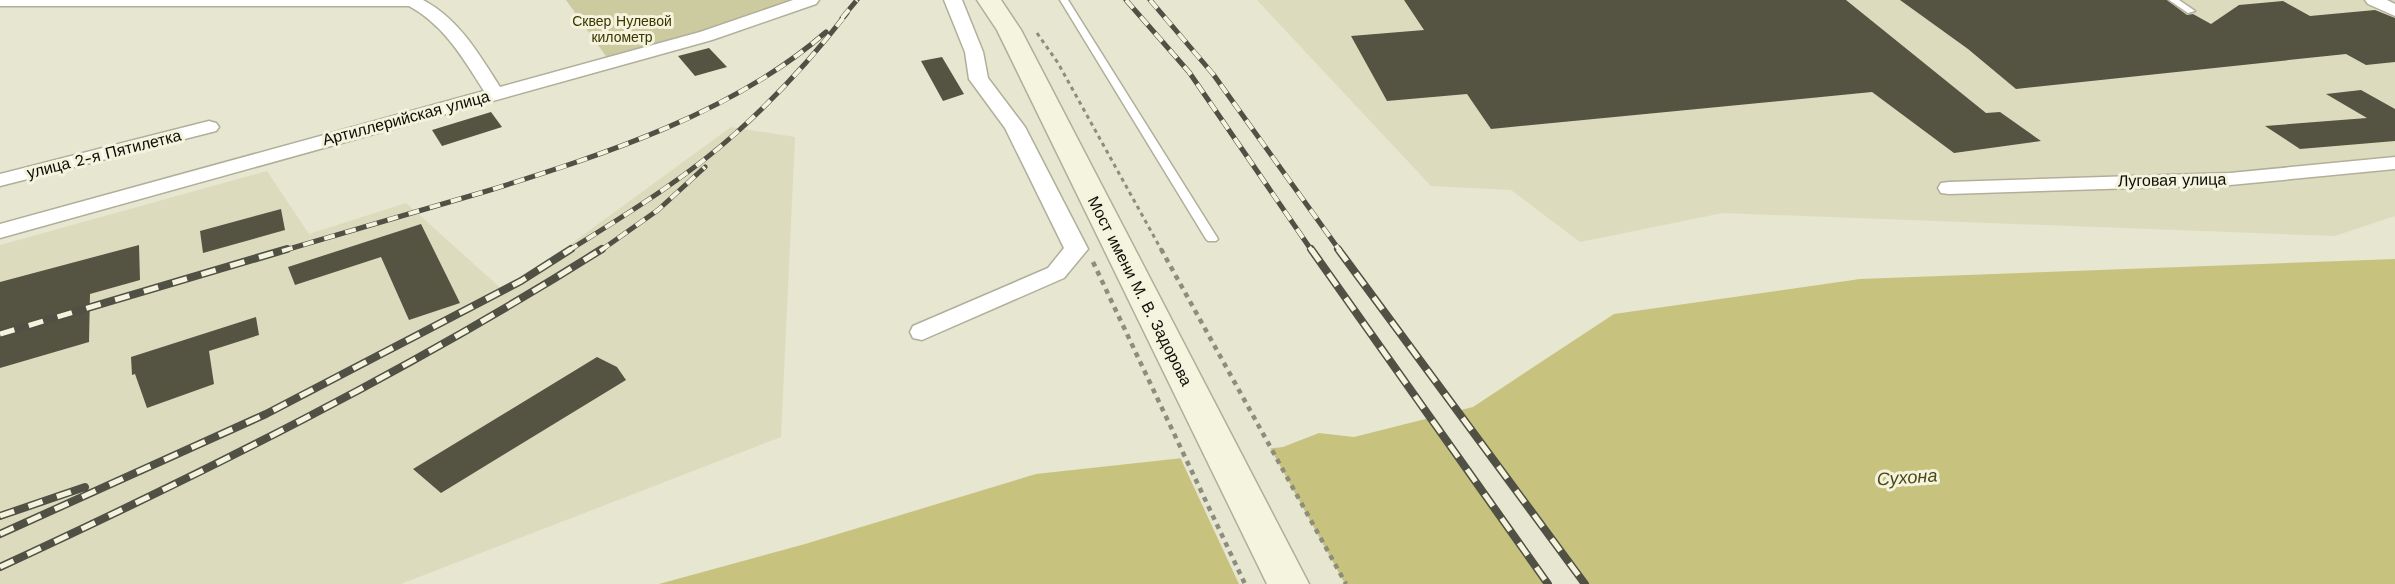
<svg xmlns="http://www.w3.org/2000/svg" width="2395" height="584" font-family="'Work Sans',sans-serif">
	<style>
		.built { fill: #dddbbe }
		.green { fill: #ccca9f }
		.water { fill: #c7c37f }
		.pier { fill: #e7e6d0 }
		.building { fill: #555442 }
		.lines { fill: none; stroke-linecap: round; stroke-linejoin: round }
		.lane-casing { stroke: #b0af9a; stroke-width: 3 }
		.street-casing { stroke: #b0af9a; stroke-width: 3 }
		.secondary-casing { stroke: #b0af9a; stroke-width: 3 }
		.path-far1 { stroke: #8d8d7d; stroke-width: 3; stroke-dasharray: 4 4; stroke-linecap: butt }
		.path { stroke: #8d8d7d; stroke-width: 4.5; stroke-dasharray: 5 5; stroke-linecap: butt }
		.lane { fill: #fff; fill-rule: evenodd }
		.street { fill: #fff; fill-rule: evenodd }
		.secondary { fill: #f5f4df; fill-rule: evenodd }
		.rail-far1-casing { stroke: #505044; stroke-width: 5 }
		.rail-casing { stroke: #505044; stroke-width: 8 }
		.rail-far1 { stroke: #f4f3dd; stroke-width: 4; stroke-dasharray: 11; stroke-linecap: butt }
		.rail { stroke: #f4f3dd; stroke-width: 5; stroke-dasharray: 15; stroke-linecap: butt }
		.labels { text-anchor: middle; dominant-baseline: central; stroke-width: 6; stroke-linejoin: round; paint-order: stroke }
		.far-park-label { font-size: 14px; fill: #3b3700; stroke: #f4f3dd }
		.street-label { font-size: 16px; fill: #0c0c05; stroke: #f4f3dd }
		.water-label { font-size: 18px; font-style: italic; fill: #4b4814; stroke: #f4f3dd }
	</style>
	<rect width="100%" height="100%" fill="#e7e6d0"/>
	<!-- built -->
	<path class="built" d="M1257 0H2395V216L2335 236 1723 213 1580 242 1511 190 1431 186Z
		M731 127 795 137 781 437 401 584H0V245L267 171 309 234 406 203 505 292Z"/>
	<!-- green -->
	<path class="green" d="M566 0H810L610 62Z"/>
	<!-- water -->
	<path class="water" d="M2395 259V584H659L805 544 1036 474 1283 447 1319 433 1354 437 1473 407 1614 314 1860 279Z"/>
	<!-- pier -->
	<path class="pier" d="M1455 408 1585 584H1548L1428 415Z
		M1269 446 1345 584H1239L1179 455Z"/>
	<!-- building -->
	<path class="building" d="M1404 0H1846L1986 113 2000 112 2041 141 1954 153 1872 92 1491 129 1467 94 1387 101 1351 36 1424 30Z
		M1900 0H2167L2187 15 2193 14 2211 24 2239 5 2283 1 2310 16 2375 10 2395 18V62L2366 65 2346 54 2016 89 1968 49Z
		M709 48 727 67 695 76 678 56Z
		M942 57 964 94 943 101 921 61Z
		M2361 90 2395 109V141L2300 149 2265 126 2367 118 2326 94Z
		M491 112 502 127 442 146 432 130Z
		M281 209 285 230 203 253 200 231Z
		M421 224 460 303 409 320 381 257 295 285 288 267Z
		M139 245 140 280 90 294 89 342 0 368V282Z
		M256 317 259 335 209 351 214 384 147 408 135 374 132 375 131 357Z
		M597 357 617 367 626 380 441 493 413 469Z"/>
	<g class="lines">
		<defs>
			<path id="lane" d="M1060 0H1068L1218 239 1216 241H1208L1206 239Z
				M2169 0H2179L2195 11 2188 13Z"/>
			<path id="street" d="M0 0H423C459 19 479 54 500 87L700 32 793 0H819L816 4 712 40 0 238V224L484 91C463 58 444 25 409 6H0Z
				M944 0H962L983 52 988 78 1025 127 1088 249 1064 278 922 340 913 338 910 332 913 326 1048 268 1064 248 1005 128 969 79 965 52Z
				M2365 0H2387L2395 4V16L2368 4Z
				M209 121 216 123 219 127 216 131 0 186V174Z
				M2395 157V169L2230 185 1949 194 1941 193 1938 188 1941 183 1949 182 2230 173Z"/>
			<path id="secondary" d="M977 0H1001L1021 30 1309 584H1267L997 30Z"/>
		</defs>
		<!-- lane casing -->
		<use href="#lane" class="lane-casing"/>
		<!-- street casing -->
		<use href="#street" class="street-casing"/>
		<!-- secondary casing -->
		<use href="#secondary" class="secondary-casing"/>
		<!-- path-far1 -->
		<path class="path-far1" d="M1037 33 1058 63 1162 251"/>
		<!-- path -->
		<path class="path" d="M1161 249 1346 584
			M1093 262 1245 584"/>
		<!-- lane -->
		<use href="#lane" class="lane"/>
		<!-- street -->
		<use href="#street" class="street"/>
		<!-- secondary -->
		<use href="#secondary" class="secondary"/>
		<defs>
			<path id="rail-far1" d="M1126 0 1189 72 1312 251
				M1150 0 1213 74 1340 251
				M842 18 857 0
				M282 251C350 231 418 211 487 191 602 155 734 113 826 32
				M568 251C625 215 685 179 736 133 776 97 814 56 847 13
				M600 251 658 210 705 167"/>
			<path id="rail" d="M1311 249 1548 584
				M1338 249 1585 584
				M0 334 287 249
				M0 516 85 487
				M0 534 266 414 521 281 571 249
				M0 567C206 472 410 370 602 249"/>
		</defs>
		<!-- rail-far1 casing -->
		<use href="#rail-far1" class="rail-far1-casing"/>
		<!-- rail casing -->
		<use href="#rail" class="rail-casing"/>
		<!-- rail-far1 -->
		<use href="#rail-far1" class="rail-far1"/>
		<!-- rail -->
		<use href="#rail" class="rail"/>
	</g>
	<g class="labels">
		<!-- far-park labels -->
		<g class="far-park-label">
			<text x="622" y="21">Сквер Нулевой<tspan x="622" dy="16">километр</tspan></text>
		</g>
		<!-- street labels -->
		<g class="street-label">
			<text transform="translate(406 118) rotate(-15)">Артиллерийская улица</text>
			<text transform="translate(104 154) rotate(-14)">улица 2-я Пятилетка</text>
			<text transform="translate(2172 180) rotate(-1)">Луговая улица</text>
			<text transform="translate(1140 291) rotate(63)">Мост имени М. В. Задорова</text>
		</g>
		<!-- water labels -->
		<g class="water-label">
			<text transform="translate(1907 477) rotate(-4)">Сухона</text>
		</g>
	</g>
</svg>
